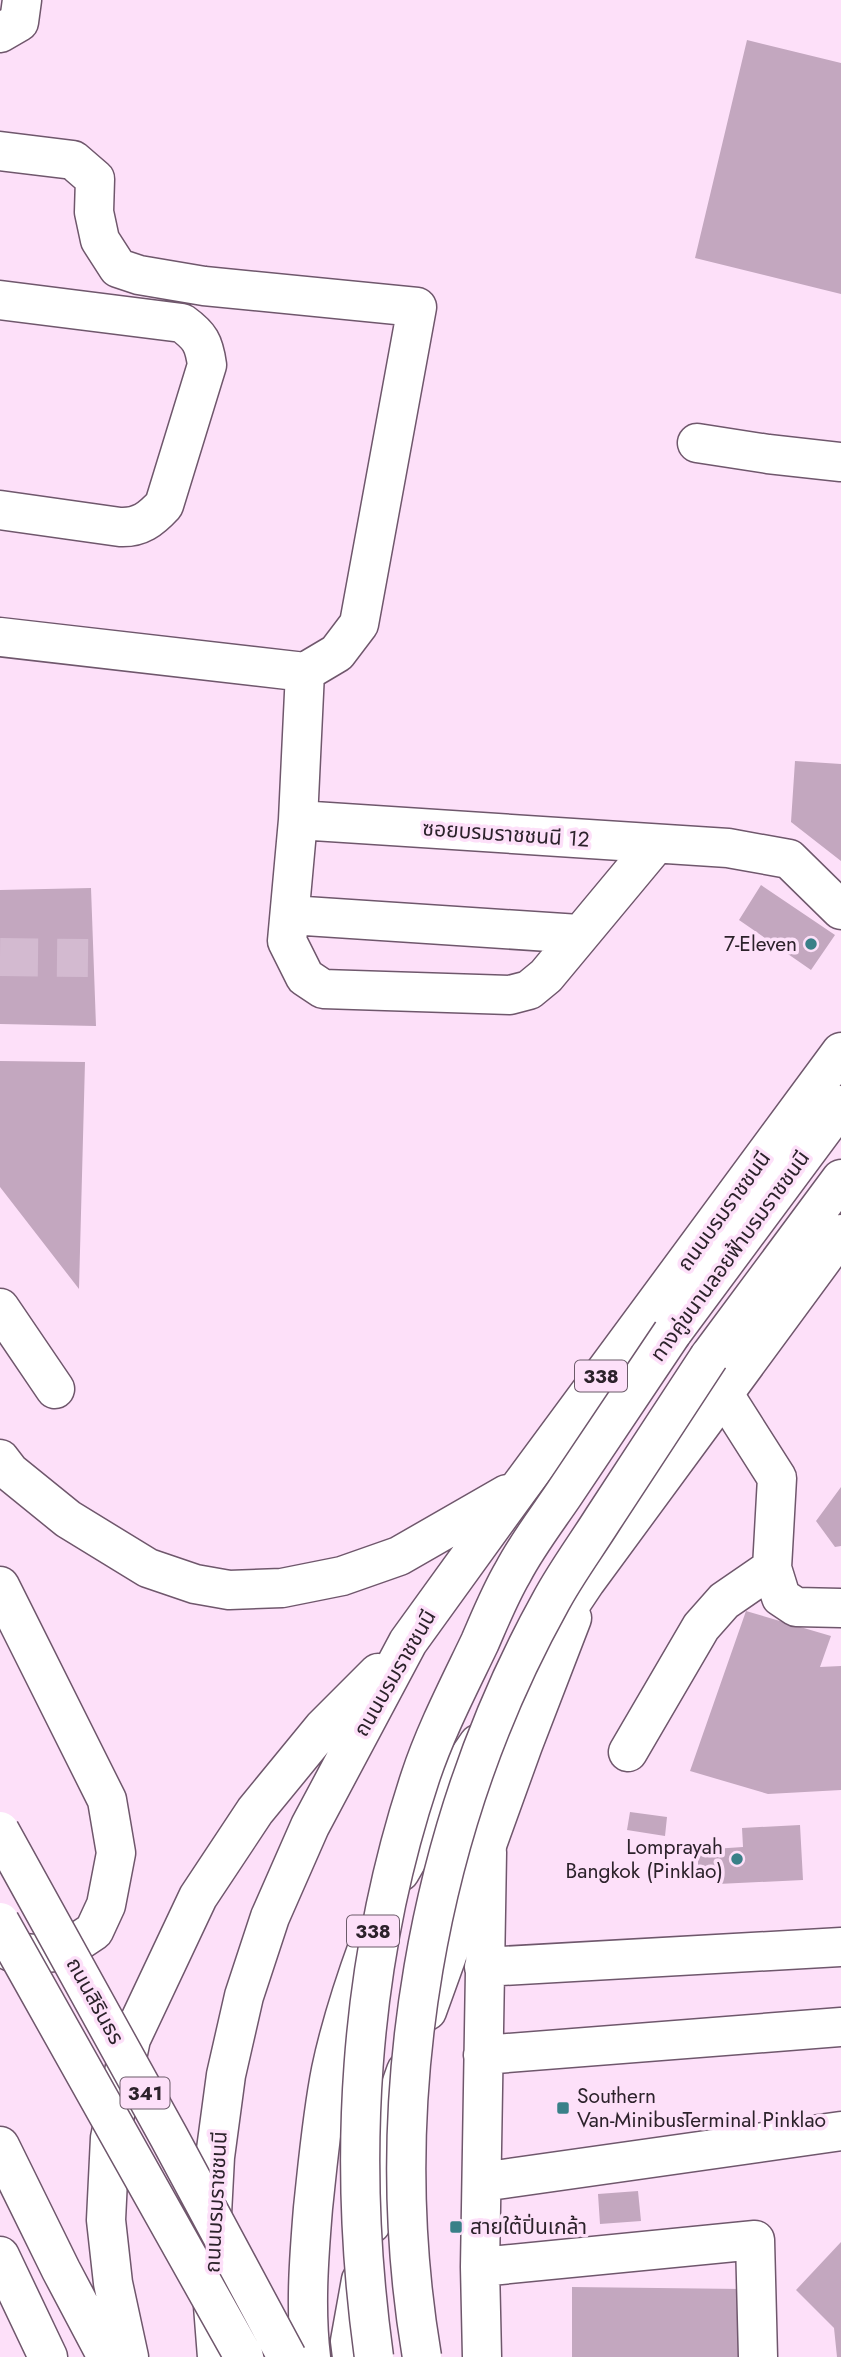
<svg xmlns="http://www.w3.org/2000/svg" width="841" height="2357" font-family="Jost,'Noto Sans Thai',sans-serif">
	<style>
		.building { fill: #c3a7bf }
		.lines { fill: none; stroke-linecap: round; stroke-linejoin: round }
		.minor-tunnel { stroke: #d3bad0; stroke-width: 38; stroke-dasharray: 38 19; stroke-linecap: butt }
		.minor-casing { stroke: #6f576c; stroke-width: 41 }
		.major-casing { stroke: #6f576c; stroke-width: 41 }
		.minor { stroke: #fff; stroke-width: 38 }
		.major { stroke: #fff; stroke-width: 38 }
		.major-bridge-casing { stroke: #6f576c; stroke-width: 41; stroke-linecap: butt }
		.major-bridge { stroke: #fff; stroke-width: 38 }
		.poi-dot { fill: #398088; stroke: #fde0f9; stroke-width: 2.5 }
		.labels { text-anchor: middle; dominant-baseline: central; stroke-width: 7; stroke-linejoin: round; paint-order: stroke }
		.shield { fill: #fde0f9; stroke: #6b5b69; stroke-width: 2 }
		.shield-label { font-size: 19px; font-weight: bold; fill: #2c222b }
		.street-label { font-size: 21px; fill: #2c222b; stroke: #fde0f9 }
		.poi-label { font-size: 21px; fill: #2c222b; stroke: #fde0f9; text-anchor: end }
	</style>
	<rect width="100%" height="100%" fill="#fde0f9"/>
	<!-- building -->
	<path class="building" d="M747 40 841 63V294L695 258Z
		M795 761 841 764V861L791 822Z
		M761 885 835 935 811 970 739 920Z
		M91 888 96 1026 0 1024V890Z
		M0 1061 85 1062 79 1289 0 1187Z
		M841 1487V1546L835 1547 816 1521Z
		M746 1611 831 1636 820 1667 841 1666V1790L768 1794 690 1771Z
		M630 1812 667 1817 665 1836 627 1830Z
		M800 1825 803 1880 718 1884V1869L698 1870V1850L743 1847 742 1828Z
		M638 2191 641 2221 600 2224 598 2194Z
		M841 2242V2357H837L834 2328 796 2290Z
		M572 2287 743 2289V2357H572Z"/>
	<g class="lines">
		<!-- minor-tunnel -->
		<path class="minor-tunnel" d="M0 957 88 958"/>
		<defs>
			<path id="minor" d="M0 33 19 22 22 0
				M0 151 73 160 95 179 94 212 100 240 118 268 139 275 204 286 417 307 359 624 337 653 305 672 298 820 287 941 305 977 323 989 510 995 529 990 546 976 655 845
				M0 300 182 323C200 336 204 343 207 365L164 505C151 519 140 528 120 527L0 510
				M697 443 768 454 841 462
				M0 637 305 672
				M298 820 728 848 789 859 841 910
				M290 915 579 934
				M0 1308 55 1389
				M723 1393 777 1478 772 1568 781 1597 796 1607 841 1608
				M628 1752 701 1627 724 1601 772 1568
				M484 1967 841 1947
				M483 2055 841 2027
				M482 2182 841 2131
				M480 2267 755 2240 758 2357
				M482 2357 480 2267 487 1852"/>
			<path id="major" d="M672 1333 841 1105
				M709 1357 841 1179
				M0 1459 10 1472 68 1519 148 1568 195 1584 229 1590 282 1588 342 1576 399 1556 507 1494
				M0 1586 107 1800 116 1853 106 1905 94 1931 64 1951 35 1954 11 1952 0 1945
				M546 1641 586 1581 841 1234
				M400 1872 452 1782 478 1744
				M427 2011 523 1745 572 1618
				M0 2146 61 2270 107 2357
				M371 2224 390 2116 406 2071
				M211 2233 215 2157 226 2075 244 1996 270 1917 310 1826 408 1642 520 1487 841 1052
				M0 2256 48 2357
				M212 2293 217 2357
				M129 2357 113 2283 106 2220 110 2138 131 2039 198 1897 255 1811 323 1728 378 1673
				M311 2357C305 2308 309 2257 313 2208 318 2162 322 2115 331 2070 340 2027 354 1984 369 1943
				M352 2357 350 2341 361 2280"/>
		</defs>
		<!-- minor casing -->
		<use href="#minor" class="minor-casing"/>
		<!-- major casing -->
		<use href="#major" class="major-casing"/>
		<!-- minor -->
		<use href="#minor" class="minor"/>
		<!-- major -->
		<use href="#major" class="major"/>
		<defs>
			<path id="major-bridge" d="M0 1831 169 2137 287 2357
				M0 1922 244 2357
				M374 2357C347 2163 358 1965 420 1778 435 1732 459 1686 480 1642 490 1619 500 1594 513 1572 527 1545 547 1519 564 1494 600 1440 636 1386 672 1333
				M422 2357C379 2103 426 1826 551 1601 566 1573 586 1546 603 1519 638 1465 674 1411 709 1357"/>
		</defs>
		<!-- major-bridge casing -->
		<use href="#major-bridge" class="major-bridge-casing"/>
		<!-- major-bridge -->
		<use href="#major-bridge" class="major-bridge"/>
	</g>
	<!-- markers -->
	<g class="poi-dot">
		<circle cx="811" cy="944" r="7"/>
		<circle cx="737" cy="1859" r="7"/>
		<rect x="556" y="2101" width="14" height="14" rx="3.5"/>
		<rect x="449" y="2220" width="14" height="14" rx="3.5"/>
	</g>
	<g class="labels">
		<!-- shield labels -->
		<g class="shield">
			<rect x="575" y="1360.5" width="52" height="31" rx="5"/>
			<rect x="347" y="1915.5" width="52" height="31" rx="5"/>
			<rect x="120.5" y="2077.5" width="49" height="31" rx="5"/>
		</g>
		<g class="shield-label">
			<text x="601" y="1376">338</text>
			<text x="373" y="1931">338</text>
			<text x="145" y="2093">341</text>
		</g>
		<!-- street labels -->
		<g class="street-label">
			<text transform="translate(506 834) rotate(4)">ซอยบรมราชชนนี 12</text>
			<text transform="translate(724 1211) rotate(-54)">ถนนบรมราชชนนี</text>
			<text transform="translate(730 1256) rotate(-54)">ทางคู่ขนานลอยฟ้าบรมราชชนนี</text>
			<text transform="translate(395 1673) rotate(-60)">ถนนบรมราชชนนี</text>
			<text transform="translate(95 2001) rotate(61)">ถนนสิรินธร</text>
			<text transform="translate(216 2202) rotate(-87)">ถนนบรมราชชนนี</text>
		</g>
		<!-- poi labels -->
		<g class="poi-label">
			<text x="797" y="944">7-Eleven</text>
			<text x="723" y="1847">Lomprayah<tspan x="723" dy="24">Bangkok (Pinklao)</tspan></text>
			<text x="577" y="2096" text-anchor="start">Southern<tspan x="577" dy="24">Van-MinibusTerminal Pinklao</tspan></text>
			<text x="470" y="2227" text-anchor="start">สายใต้ปิ่นเกล้า</text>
		</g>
	</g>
</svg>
